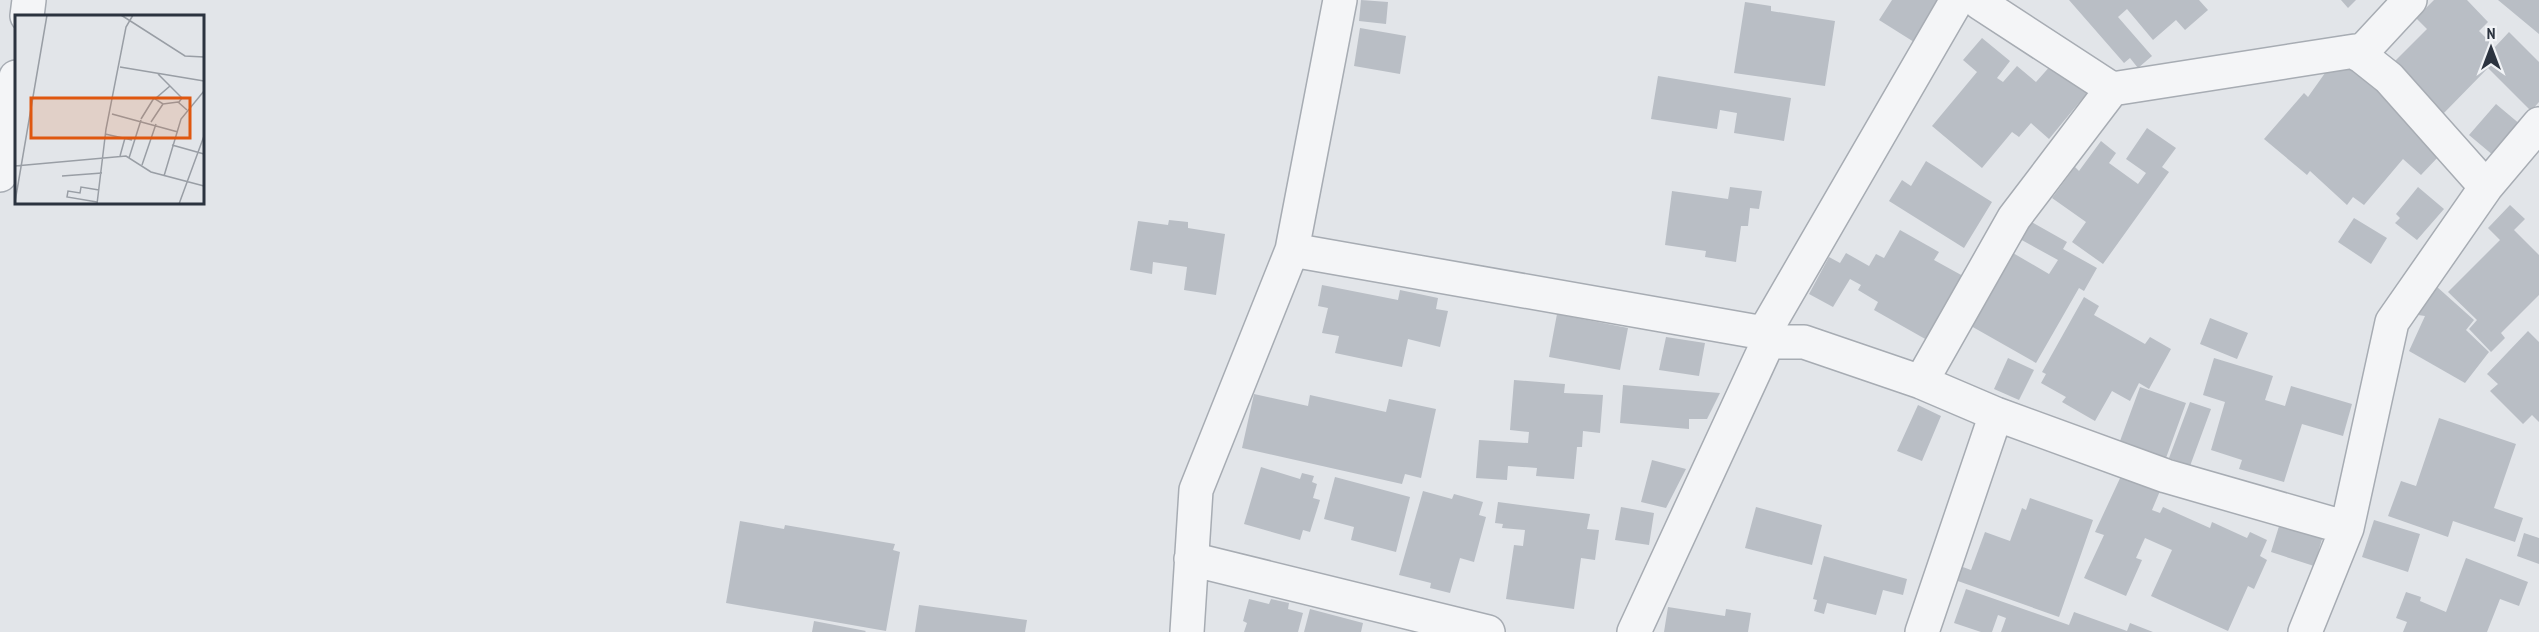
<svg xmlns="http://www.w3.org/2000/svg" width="2539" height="632" font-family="'PT Sans Narrow',sans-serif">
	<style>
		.building { fill: #b9bec5 }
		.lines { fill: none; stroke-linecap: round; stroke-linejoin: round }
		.minor-casing { stroke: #a7acb3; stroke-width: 36 }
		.tertiary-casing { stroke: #a7acb3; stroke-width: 36 }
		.minor { stroke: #f4f5f7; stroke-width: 33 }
		.tertiary { stroke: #f4f5f7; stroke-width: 33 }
		.inset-road { fill: none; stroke: #999ea5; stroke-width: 1.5 }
		.view { fill: #df570f; fill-opacity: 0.15; stroke: #df570f; stroke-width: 3 }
		.inset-edge { fill: none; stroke: #2b333f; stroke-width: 3 }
	</style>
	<rect width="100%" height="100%" fill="#e2e5e9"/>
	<!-- building -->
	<path class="building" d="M1361 0 1388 2 1386 24 1359 21Z
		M1892 0H1941L1914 42 1879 20Z
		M2069 0H2199L2208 10 2185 30 2176 20 2153 40 2127 9 2118 17 2152 56 2138 68 2130 58 2124 63Z
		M2341 0H2356L2348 8Z
		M2434 0H2467L2488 22 2479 31 2495 47 2509 32 2539 62V102L2531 111 2488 68 2442 115 2392 64 2427 29 2416 18Z
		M2498 0H2539V34Z
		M1745 2 1771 6V11L1835 21 1825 86 1734 73Z
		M1360 28 1406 36 1400 74 1354 66Z
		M1982 38 2010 61 1997 78 2003 82 2017 66 2036 82 2052 64 2087 93 2049 139 2031 123 2019 137 2012 132 1982 168 1932 126 1977 72 1963 60Z
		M2330 66 2356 71 2378 91 2383 90 2439 156 2421 175 2403 159 2364 205 2353 197 2347 205 2310 171 2307 175 2264 139 2304 93 2308 97Z
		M1658 76 1791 98 1784 141 1734 133 1737 113 1720 110 1717 129 1651 119Z
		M2496 104 2521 125 2494 156 2469 135Z
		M2147 128 2176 148 2162 167 2169 172 2103 264 2072 242 2086 222 2052 198 2075 167 2079 171 2101 141 2116 153 2109 163 2138 184 2146 173 2126 159Z
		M1926 161 1992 202 1964 248 1889 201 1902 180 1911 186Z
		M1730 187 1762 191 1759 209 1750 208 1748 226H1741L1736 262 1705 257 1706 251 1665 245 1672 191 1728 199Z
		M2418 187 2444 209 2417 240 2395 223 2400 218 2396 214Z
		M2510 205 2525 219 2514 230 2539 255V295L2501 333 2505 338 2491 352 2469 329 2477 320 2448 292 2500 240 2488 228Z
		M2354 218 2387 238 2371 264 2338 242Z
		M1169 220 1188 222V228L1225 234 1216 295 1184 290 1187 267 1153 262 1152 274 1130 270 1138 221 1168 225Z
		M2028 220 2067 242 2063 249 2097 268 2084 291 2079 288 2036 363 1971 326 2013 253 2049 274 2058 260 2018 238Z
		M1900 230 1939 252 1934 260 1963 276 1927 340 1874 310 1878 302 1858 290 1861 285 1850 279 1833 307 1809 294 1829 257 1840 263 1846 253 1869 266 1876 254 1884 258Z
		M1322 285 1398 300 1400 290 1438 298 1436 309 1448 311 1440 347 1408 339 1402 367 1335 353 1339 336 1322 333 1328 308 1318 306Z
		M2436 286 2474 320 2466 330 2489 352 2465 383 2409 351 2425 316 2418 315Z
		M2084 297 2099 306 2094 315 2145 344 2150 337 2171 349 2149 389 2139 383 2130 401 2112 391 2095 421 2062 402 2066 397 2041 383 2046 374 2042 372Z
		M1557 314 1628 328 1620 370 1549 357Z
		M2210 318 2248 333 2237 359 2200 344Z
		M2528 331 2539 342V422L2532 415 2523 424 2490 391 2498 384 2487 374Z
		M1666 337 1705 343 1699 376 1659 370Z
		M2008 358 2034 370 2019 400 1994 389Z
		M2214 358 2273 376 2265 400 2285 406 2291 386 2352 404 2343 436 2302 424 2284 482 2239 469 2242 460 2211 450 2225 402 2203 395Z
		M1514 380 1565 384 1564 393 1603 395 1600 433 1583 431 1582 447H1577L1574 479 1536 476 1537 468 1508 466 1507 480 1476 478 1479 440 1528 443 1529 432 1510 430Z
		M1623 385 1720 393 1707 419H1689V429L1620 423Z
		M2140 387 2186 403 2166 458 2120 441Z
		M1254 394 1308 406 1310 395 1386 412 1389 399 1436 409 1421 478 1405 474 1402 484 1242 448Z
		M2190 402 2211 409 2190 466 2169 458Z
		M1918 405 1941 416 1922 461 1897 451Z
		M2439 418 2516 444 2494 508 2523 518 2515 542 2453 521 2448 537 2388 516 2401 481 2416 486Z
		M1652 460 1686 469 1666 508 1641 502Z
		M1261 467 1300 479 1302 473 1314 476 1312 482 1317 484 1313 498 1320 500 1310 532 1303 530 1300 540 1244 524Z
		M2122 474 2160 491 2152 510 2160 513 2163 507 2210 528 2212 522 2247 538 2250 532 2267 540 2260 556 2267 560 2254 589 2248 586 2228 631 2151 596 2172 550 2145 538 2136 558 2142 560 2126 596 2084 578 2104 535 2095 532Z
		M1335 477 1410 497 1396 552 1351 540 1354 527 1324 519Z
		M1423 491 1452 499 1454 494 1483 502 1479 515 1486 517 1474 562 1460 558 1450 593 1430 588 1431 583 1399 575Z
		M2030 498 2093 520 2059 617 1955 580 1960 566 1971 570 1985 532 2010 541 2022 508 2026 510Z
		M1498 502 1590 514 1587 529 1599 530 1595 560 1581 558 1574 609 1506 599 1514 545 1523 546 1525 530 1502 528 1503 524 1495 523Z
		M1621 507 1654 513 1649 545 1615 540Z
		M1756 507 1822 525 1812 565 1745 548Z
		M2374 520 2420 534 2408 572 2362 557Z
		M740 521 784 529 785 525 895 544 893 550 900 552 886 631 726 603Z
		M2280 523 2323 536 2314 566 2271 552Z
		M2524 533 2539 538V564L2517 556Z
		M1824 556 1907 579 1903 595 1883 590 1876 615 1827 603 1824 614 1814 611 1817 600 1813 599Z
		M2466 558 2528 582 2519 606 2500 599 2487 632H2403L2407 622 2396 618 2406 592 2421 597 2420 601 2446 612Z
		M1966 589 2069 625 2074 612 2127 631 2130 623 2153 632H2001L2006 618 1998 615 1992 632H1981L1954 623Z
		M1249 599 1269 604 1271 599 1289 603 1288 609 1303 613 1298 632H1244L1247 623 1243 621Z
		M919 605 1027 620 1025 632H915Z
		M1668 607 1725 616 1726 609 1751 613 1748 632H1664Z
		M1310 609 1363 623 1361 632H1304Z
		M814 621 866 631 865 632H812Z"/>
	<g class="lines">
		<defs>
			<path id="minor" d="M1980 3 2112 89 2355 51 2389 78 2486 187
				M2359 55 2410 0
				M1292 250 1764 333 1768 342H1804L1921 382 1996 414 2166 476 2347 528
				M1764 333 1957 0
				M1921 382 2014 218 2112 89
				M1191 559 1488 632
				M1187 632 1196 490 1292 250 1340 0
				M1634 632 1768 342
				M1922 632 1996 414
				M2305 632 2347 528 2392 322 2486 187 2539 124"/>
			<path id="tertiary" d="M27 16 29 0
				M0 175 16 77"/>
		</defs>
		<!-- minor casing -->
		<use href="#minor" class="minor-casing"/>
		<!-- tertiary casing -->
		<use href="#tertiary" class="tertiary-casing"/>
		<!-- minor -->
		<use href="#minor" class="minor"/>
		<!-- tertiary -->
		<use href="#tertiary" class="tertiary"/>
	</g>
	<!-- overview -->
	<g transform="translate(15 15)">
		<rect width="189" height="189" fill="#e2e5e9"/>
		<path class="inset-road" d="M106 0 170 41 189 42M105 52 189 66M143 59 167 83 164 87M155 71 140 84 148 89 163 87 172 95M97 99 163 117M126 104 139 83M136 107 148 89M90 119 117 125M157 130 189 139M105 141 110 123M114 143 126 105M127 150 141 109M0 151 111 141 136 157 189 171M47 161 87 158M149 161 166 104 189 76M0 187 32 0M82 187 52 182 53 176 65 178 66 172 84 175M82 189 91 114 111 12 118 0M164 189 189 121"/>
		<path class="view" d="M16 83H175V123H16Z"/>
		<rect width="189" height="189" class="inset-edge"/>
	</g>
	<!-- north arrow -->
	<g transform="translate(2491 48)" stroke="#f1f3f6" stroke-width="4.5" paint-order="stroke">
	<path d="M0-4.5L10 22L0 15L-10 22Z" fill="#2b333f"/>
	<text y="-9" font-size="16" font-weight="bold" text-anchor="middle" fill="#2b333f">N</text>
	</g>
</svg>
